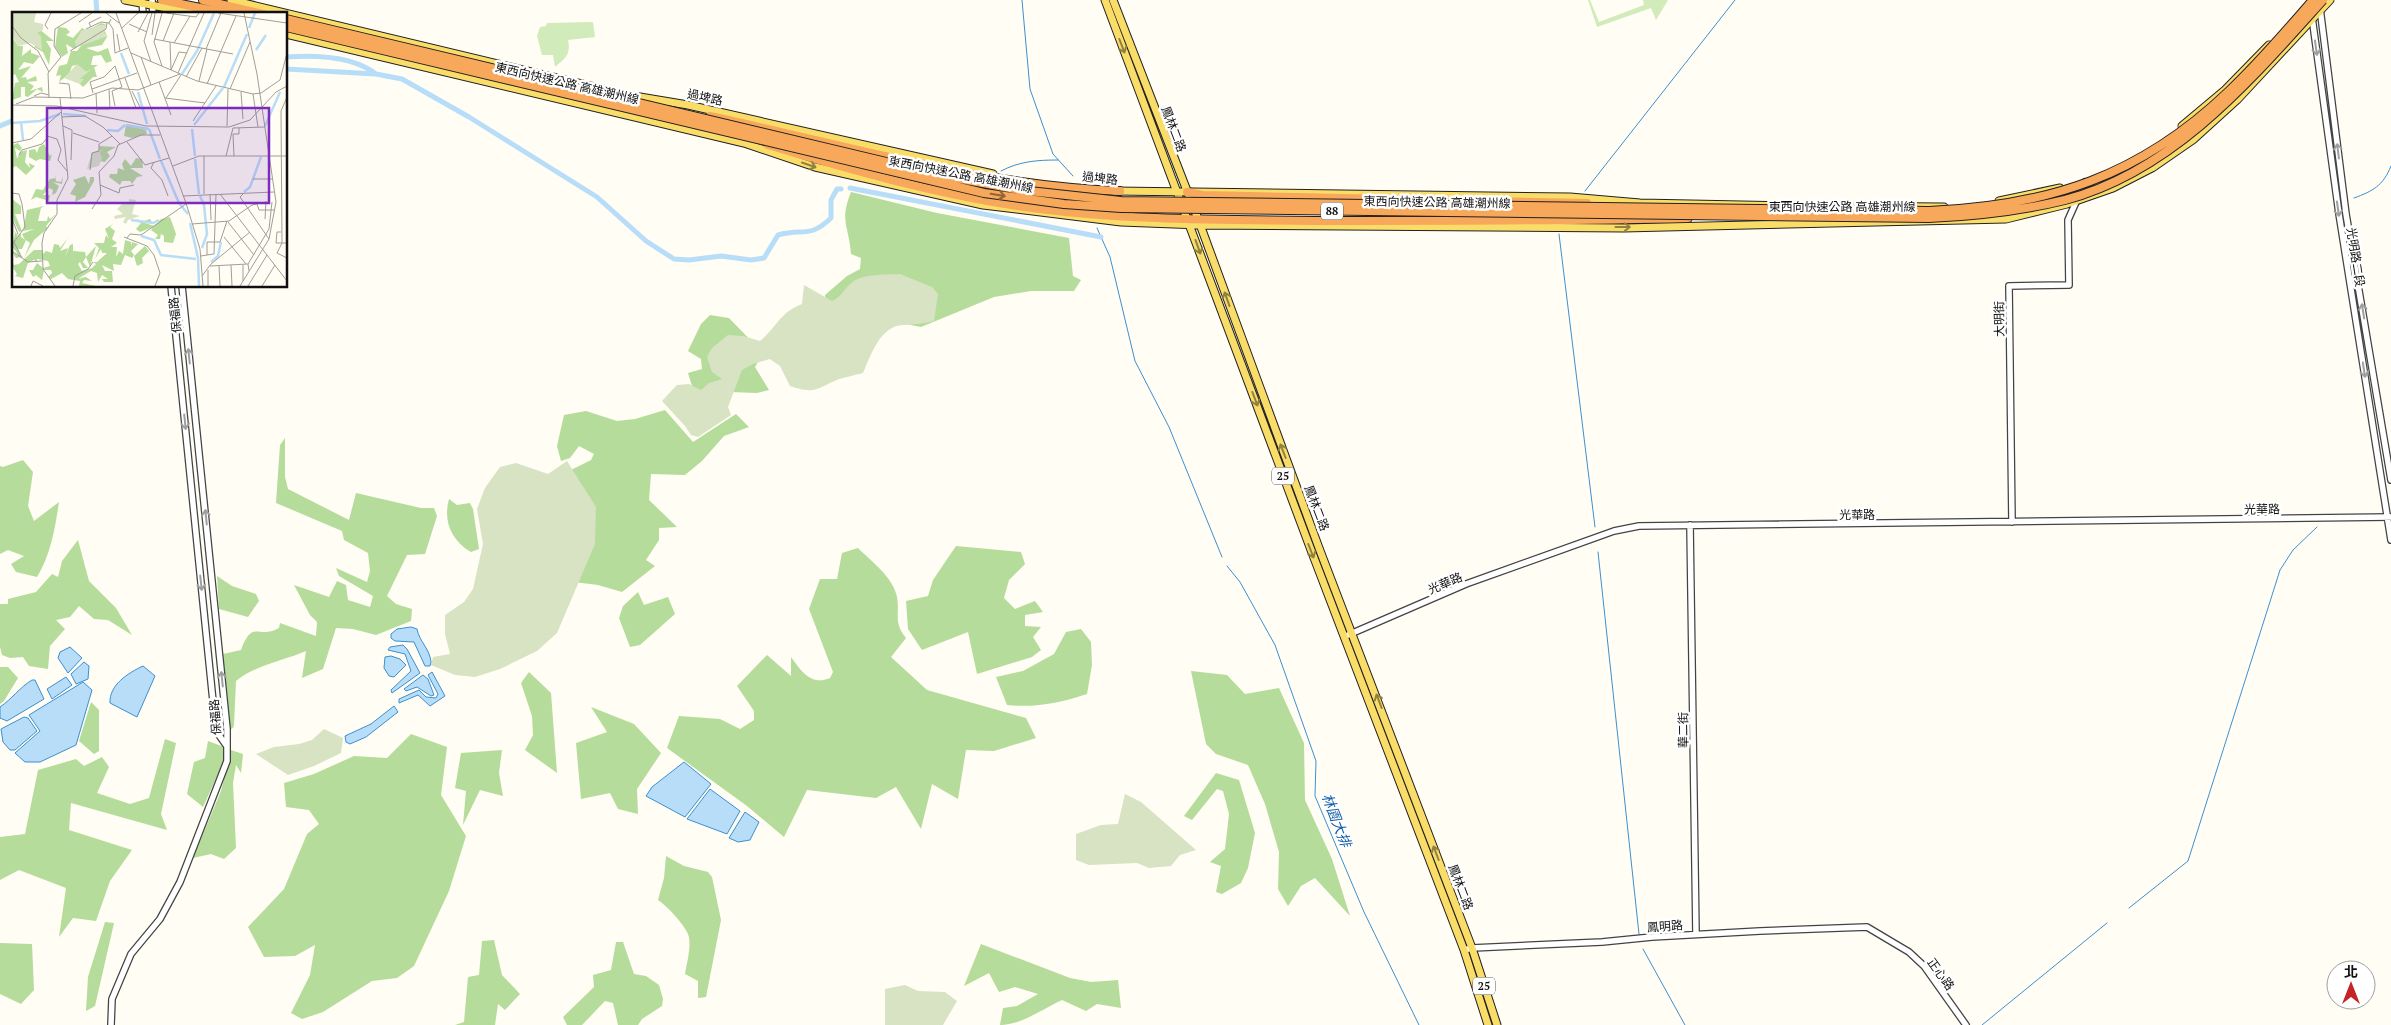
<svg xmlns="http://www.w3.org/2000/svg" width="2391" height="1025" font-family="'PT Serif','Noto Sans TC',serif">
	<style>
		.green { fill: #d2ebbb }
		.forest { fill: #b5dc9a }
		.cemetery { fill: #d7e3c3 }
		.water { fill: #b7ddf8; stroke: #3c90d0 }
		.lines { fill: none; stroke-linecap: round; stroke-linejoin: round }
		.stream { stroke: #3c90d0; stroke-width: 1 }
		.canal { stroke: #b7ddf8; stroke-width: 5 }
		.minor-casing { stroke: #434343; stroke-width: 8 }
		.major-casing { stroke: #212121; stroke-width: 9 }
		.highway-casing { stroke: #212121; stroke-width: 10 }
		.minor { stroke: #fff; stroke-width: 5.5 }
		.major { stroke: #fadd68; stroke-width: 7 }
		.highway { stroke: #f7a85a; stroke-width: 8 }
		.highway-bridge-casing { stroke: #212121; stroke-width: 10; stroke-linecap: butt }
		.highway-bridge { stroke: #f7a85a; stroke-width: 8 }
		.oneway { stroke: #918140 }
		.oneway2 { stroke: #9f9f9f }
		.oneway3 { stroke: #8f6439 }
		.labels { text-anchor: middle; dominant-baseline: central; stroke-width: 5; stroke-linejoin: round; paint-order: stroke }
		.shield { fill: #fff; stroke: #585858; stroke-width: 1 }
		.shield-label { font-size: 11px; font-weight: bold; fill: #101010 }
		.street-label { font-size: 12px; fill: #101010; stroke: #fff }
		.water-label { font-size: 14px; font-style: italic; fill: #1561a6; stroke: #fff }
		.inset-river { fill: none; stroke: #b7ddf8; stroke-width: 2.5 }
		.inset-road { fill: none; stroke: #9f9e99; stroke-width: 1 }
		.view { fill: #7b2cbf; fill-opacity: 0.15; stroke: #7b2cbf; stroke-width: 2.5 }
		.inset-edge { fill: none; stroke: #101010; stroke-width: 2.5 }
	</style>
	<rect width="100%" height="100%" fill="#fffdf4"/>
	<!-- green -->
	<path class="green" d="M1588 0H1590L1599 22 1644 5 1643 0H1668L1656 20 1651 8 1597 27Z
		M593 22 595 37 568 40C571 54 566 58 555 67L553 55H542L537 36 540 27 546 26 547 23Z"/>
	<!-- forest -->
	<path class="forest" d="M851 192 937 213 1069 238 1073 276 1081 280 1074 291H1031L994 297 921 327 826 308 825 295 847 276 860 269 861 258 851 254C849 225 839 222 851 192Z
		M710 315 729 318 763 353 755 367 769 390 757 393 730 392 701 415 688 373 702 369 701 359 688 351 701 324Z
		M665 410 693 442 736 414 749 427 724 436 702 461 685 475 651 474 649 500 677 527 659 528V540L646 560 655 566 622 592 598 585 558 580 543 484 591 460 594 454 579 446 570 458 561 461 557 446 564 415 586 411 617 421 635 419Z
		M285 438V477L288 489 349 520 356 493 421 508H434L437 516 425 554 407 555 387 596 396 604 412 609 411 621 376 635 353 629 336 628 323 669 302 678 306 651C283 661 255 665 236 681L234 725 233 728 229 730 223 654 241 650C253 618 258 640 279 628L280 623 316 636 317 622 310 615 294 585 329 597 337 581 346 585 348 600 370 607 373 596 339 576 336 568 367 582 370 571 368 553 344 540 342 531 276 503 280 445Z
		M23 460 33 472 28 506 34 521 59 502C55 528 51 554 37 577L16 572 11 564 24 556 8 550 0 554V466L3 467Z
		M449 499 457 505 470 503 473 509 479 549 471 552C451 540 443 521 449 499Z
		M78 540 89 581 116 608 132 635 108 620 94 619 79 606 70 617 56 620 65 629 50 646 48 669 29 666 23 657 10 658 2 655 0 647V604H8V599L36 592 52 574 58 577 62 561Z
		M956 546 1021 552 1025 564 1009 580 1004 598 1015 609 1035 601 1043 612 1025 615V626L1041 627 1033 637 1041 650 1032 657 977 674 968 632 922 650 908 629 906 601 928 596 933 580Z
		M858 548C872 562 893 577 897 597 900 615 893 622 906 638L891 657 927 690 1026 718 1036 738 994 751 966 750 958 799 932 784 921 829 896 787 876 798 807 790 784 837 747 806 667 748 679 716 720 719 740 729 754 720V711L737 686 767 655 791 676V657C802 672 811 686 830 678L833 672 809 609 820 579H837L842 553Z
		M217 576 232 586 256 594 259 601 248 617 219 609Z
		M638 592 644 605 668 597 675 614 640 645 630 647 619 618 623 606Z
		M1081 629 1091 642 1092 665 1087 694C1060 703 1034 708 1007 705L996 677 1023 671 1054 654 1066 632Z
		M0 667H8L18 678 4 701 0 704Z
		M1191 671 1227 675 1245 694 1279 688 1304 743 1305 800 1332 859 1350 916 1315 878 1301 886 1288 906 1278 889 1279 852 1265 804 1248 765 1216 754 1206 744Z
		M529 672 551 693 557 773 525 750 533 735 532 716 521 683Z
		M91 702 99 710V751L94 754 79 741Z
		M591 707 634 724 661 753 637 789 638 814 618 809 610 793 581 799 576 743 607 732Z
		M411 734 447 747 441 795 466 836 449 891 414 966 397 978 372 981 323 1012 302 1019 291 1013 310 975 315 945 295 956 264 957 248 927 284 889 307 834 319 824 309 810 286 807 284 783 314 774 354 756 387 758Z
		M165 739 176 743 161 814 167 830 71 803 69 830 132 850 110 881 96 921 73 918 59 937 66 888 19 870 0 880V837L25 834 38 770 76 759 84 766 102 757 109 767 97 793 130 804 149 798Z
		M208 741 224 747 225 759 203 807 187 794 194 762 205 758Z
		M231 750 243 754 241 773 236 765 233 783 236 848 224 859 211 854 193 858 221 791Z
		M502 750 499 773 503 796 480 790 463 825 466 791 455 788 461 753Z
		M1216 773 1239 780 1255 833 1248 868 1241 883 1222 894 1216 892 1221 866 1210 862 1225 849 1229 814 1223 791 1217 789 1192 820 1184 816Z
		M666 856 684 866 708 872 712 877 721 920 706 997 698 998V981L685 974C687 962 692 945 688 934 684 924 667 906 658 900L664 878Z
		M105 922 114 923 95 1006 86 1011 88 977Z
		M494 940 502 975 520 994 505 1010 498 1004 495 1025H455L464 1022 468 977 479 975 482 941Z
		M616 942H623L634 974 646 976 659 985 663 999 662 1006 642 1019 638 1025H618L613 1003 605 1001 582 1025H567L563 1017 594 987 593 975 611 970Z
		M0 943 32 944 34 990 21 1004 0 994Z
		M981 944 1070 978 1091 982 1118 980 1121 1008 1097 1004 1086 1011 1062 1000C1042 1009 1022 1025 1000 1025L1003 1008 1017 1006 1038 994 1015 987 999 992 989 973 964 986Z"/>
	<!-- cemetery -->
	<path class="cemetery" d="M900 274 932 287 938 294 934 321C923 324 914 324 903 325 880 326 871 355 863 373 855 375 847 377 839 379 817 388 816 395 790 386L780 366 770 359 753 364 742 370 728 407 731 415 698 437 691 435 685 426 662 401 677 385 689 384 701 390 709 383 722 379 712 372 707 357 712 348 728 335 743 336 760 341C778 326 778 314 802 304L804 285 832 301C841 297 842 292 849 285 860 273 885 275 900 274Z
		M567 461 596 507 595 544 557 633 537 651 500 669 475 677 455 675 431 665 433 657 450 654 445 634V615L464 602 473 589 483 544 477 509 485 488 500 467 516 463 548 474Z
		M324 729 343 738 341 753 314 766 288 775 256 754 274 747 299 744 312 740Z
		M1125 794 1141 802 1196 850 1180 855 1171 866 1149 868 1137 863 1089 865 1076 860V834L1101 825 1118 824Z
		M905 985 918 991 945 992 957 1001 943 1025H885V989Z"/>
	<!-- water -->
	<path class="water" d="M411 627 417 629C419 641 430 649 431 662L430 666H425L414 642 395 641 391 638V634L397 629Z
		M403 645 407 649 420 673 392 693 391 690 411 671 405 654 388 650 390 647Z
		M70 647 82 658 68 673 58 658 60 652Z
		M391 656 400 659 406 665 394 677 389 676 384 668 385 657Z
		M84 662 89 666 88 679 76 684 71 674Z
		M143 666 155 676 137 717 110 703C109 685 128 673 143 666Z
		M432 672 445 696 430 706 418 695 399 703V699L419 690 426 697 436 698 438 694 428 675Z
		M423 675 428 679 434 695 431 696 417 687 406 691 404 689Z
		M66 677 72 685 52 699 47 689Z
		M32 680H35L44 699 7 721 0 718V707C12 699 19 688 32 680Z
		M83 682 92 690 76 745 40 762H25L15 753 40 731 29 715Z
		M394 706 398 712 366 737 350 744 346 742 345 736 371 724Z
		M24 717 28 718 37 731 15 750H10L3 742 1 729Z
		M684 762 711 784 685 817 646 796 652 787Z
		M710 789 740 811 727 834 687 819Z
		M745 812 759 822 750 840 738 842 729 838Z"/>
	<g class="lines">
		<!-- stream -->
		<path class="stream" d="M1022 0 1030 89 1053 154 1073 176
			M1001 171C1020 161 1038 160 1058 160
			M1585 191 1735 0
			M2354 198C2373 191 2383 186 2391 166
			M1097 228 1110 257 1135 361 1169 427 1222 557
			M1559 234 1595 527
			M1598 552 1639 934
			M1227 566 1240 582 1275 645 1316 761 1315 796 1364 912 1419 1025
			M2129 908 2188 861 2280 570 2293 550 2317 527
			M1643 949 1685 1025
			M1982 1025 2107 923"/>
		<!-- canal -->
		<path class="canal" d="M96 0 97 14
			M286 57C315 55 353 56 376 74
			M286 69 376 74 402 79 469 117 597 197 646 241 674 259 689 260 721 256 751 260 764 258 778 235C804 228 809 239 831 218V200L837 189H841
			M0 126 14 120
			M850 188 1101 237"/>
		<defs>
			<path id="minor" d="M142 0 143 14
				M152 0 153 14
				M2320 8 2346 214 2391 480
				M2312 17 2339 214 2391 540
				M171 286 216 731 226 745
				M2012 522 2009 286 2069 285 2068 220 2085 182
				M1690 525 1696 934
				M1348 635 1466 584 1614 531 1639 526 2391 517
				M1464 950 1472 948 1602 942 1652 937 1760 931 1867 927 1909 952 1924 966 1966 1025
				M111 1025 112 999 131 954 160 919 180 882 227 761V729L182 286"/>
			<path id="major" d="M125 0 198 14
				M231 0 628 95 688 105 993 174
				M1105 0 1311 550 1464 950 1488 1025
				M1113 0 1198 219 1319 548 1472 948 1497 1025
				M286 34 744 143 815 167 983 205 1121 222 1200 225 1624 228 2006 219 2067 204 2113 188 2152 168 2194 139 2237 100 2330 0
				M2182 126 2225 90 2269 45
				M1115 191 1570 197 1640 203 1799 206
				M1999 201 2060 188
				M1812 206 1944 207"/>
			<path id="highway" d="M162 0 229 14
				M203 0 263 14
				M710 116C846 145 980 186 1120 191
				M768 145C850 170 933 193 1017 206 1120 221 1226 220 1329 221 1449 221 1569 221 1688 218
				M1187 192 1203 195 1587 203"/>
		</defs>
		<!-- minor casing -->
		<use href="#minor" class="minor-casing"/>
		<!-- major casing -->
		<use href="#major" class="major-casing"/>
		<!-- highway casing -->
		<use href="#highway" class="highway-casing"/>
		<!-- minor -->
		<use href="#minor" class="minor"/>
		<!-- major -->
		<use href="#major" class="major"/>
		<!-- highway -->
		<use href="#highway" class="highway"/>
		<defs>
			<path id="highway-bridge" d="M286 19 945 176 1020 190 1121 201 1929 211C2049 206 2140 176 2228 92 2259 63 2286 31 2313 0
				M286 27 984 193 1064 204 1121 208 1929 218C1975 216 2020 211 2065 200 2174 171 2250 81 2323 0"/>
		</defs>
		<!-- highway-bridge casing -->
		<use href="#highway-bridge" class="highway-bridge-casing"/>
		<!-- highway-bridge -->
		<use href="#highway-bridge" class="highway-bridge"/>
	</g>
	<!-- one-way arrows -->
	<defs><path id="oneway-shaft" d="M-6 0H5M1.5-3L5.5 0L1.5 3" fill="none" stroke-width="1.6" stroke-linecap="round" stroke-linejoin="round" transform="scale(1.25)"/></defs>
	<g class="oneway">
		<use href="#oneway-shaft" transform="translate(1122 46) rotate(69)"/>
		<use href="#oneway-shaft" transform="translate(809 165) rotate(19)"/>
		<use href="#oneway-shaft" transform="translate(1623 227)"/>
		<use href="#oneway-shaft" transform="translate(1198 247) rotate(70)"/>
		<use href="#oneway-shaft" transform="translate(1227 299) rotate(-110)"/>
		<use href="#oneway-shaft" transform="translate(1255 399) rotate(69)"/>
		<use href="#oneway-shaft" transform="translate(1283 451) rotate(-111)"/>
		<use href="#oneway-shaft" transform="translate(1311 551) rotate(69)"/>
		<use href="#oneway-shaft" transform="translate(1379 701) rotate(-111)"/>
		<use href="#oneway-shaft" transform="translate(1436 853) rotate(-111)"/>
	</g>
	<g class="oneway2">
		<use href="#oneway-shaft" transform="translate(2316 48) rotate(82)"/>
		<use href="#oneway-shaft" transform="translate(2338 151) rotate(-97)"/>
		<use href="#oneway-shaft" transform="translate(2338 209) rotate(82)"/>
		<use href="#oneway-shaft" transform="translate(2363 311) rotate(-99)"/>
		<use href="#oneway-shaft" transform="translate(189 356) rotate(-96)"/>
		<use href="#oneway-shaft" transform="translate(2364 370) rotate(81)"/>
		<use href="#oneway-shaft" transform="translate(185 422) rotate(84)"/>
		<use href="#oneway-shaft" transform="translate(206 517) rotate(-96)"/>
		<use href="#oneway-shaft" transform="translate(201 583) rotate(84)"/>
		<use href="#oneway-shaft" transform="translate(222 679) rotate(-96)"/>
	</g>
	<use class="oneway3" href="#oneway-shaft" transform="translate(998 195) rotate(9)"/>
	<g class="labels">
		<!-- shield labels -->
		<g class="shield">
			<rect x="1321" y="202.5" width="22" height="17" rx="4"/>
			<rect x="1272" y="467.5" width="22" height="17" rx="4"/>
			<rect x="1473" y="977.5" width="22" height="17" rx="4"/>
		</g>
		<g class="shield-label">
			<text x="1332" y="211">88</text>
			<text x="1283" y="476">25</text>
			<text x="1484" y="986">25</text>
		</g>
		<!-- street labels -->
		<g class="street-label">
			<text transform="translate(567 83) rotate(13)">東西向快速公路 高雄潮州線</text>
			<text transform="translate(705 97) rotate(12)">過埤路</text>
			<text transform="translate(1174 129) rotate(69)">鳳林二路</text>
			<text transform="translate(961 174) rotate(11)">東西向快速公路 高雄潮州線</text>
			<text transform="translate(1100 178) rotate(6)">過埤路</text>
			<text transform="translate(1437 202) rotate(1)">東西向快速公路 高雄潮州線</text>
			<text x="1842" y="206">東西向快速公路 高雄潮州線</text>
			<text transform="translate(2356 257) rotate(81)">光明路二段</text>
			<text transform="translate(175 315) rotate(-96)">保福路</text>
			<text transform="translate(1999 319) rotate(-91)">大明街</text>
			<text transform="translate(1317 508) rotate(69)">鳳林二路</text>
			<text transform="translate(2262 509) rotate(-1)">光華路</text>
			<text x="1857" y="514">光華路</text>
			<text transform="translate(1445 583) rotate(-23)">光華路</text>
			<text transform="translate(215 717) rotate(-94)">保福路</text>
			<text transform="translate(1683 730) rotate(-91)">華二街</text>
			<text transform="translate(1461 887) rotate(69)">鳳林二路</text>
			<text transform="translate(1665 926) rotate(-4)">鳳明路</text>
			<text transform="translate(1941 974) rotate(54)">正心路</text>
		</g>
		<!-- water labels -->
		<g class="water-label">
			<text transform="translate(1337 820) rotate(69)">林園大排</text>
		</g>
	</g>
	<!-- overview -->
	<g transform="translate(12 12)">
		<rect width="275" height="275" fill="#fffdf4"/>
		<path d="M89 11 95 13 69 22 63 30 68 33 62 37 54 32 56 41 50 45 43 35 46 15 54 16 58 20 54 23 61 26 70 16 75 19ZM27 17 42 29H34L39 37 37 53 31 40 22 35 26 32 29 37 20 19ZM93 19 95 25 90 33 74 36 86 40 96 36 100 49 94 51 89 43 81 44 79 53H86L73 61 64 53 60 54 57 62 47 70 49 63 44 64 47 54 55 52 59 39H65L72 30ZM0 25 6 34H11L10 44 19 37V41L28 44 21 52 12 50 6 58 19 54 9 66 14 65 15 68 24 64 25 69 15 70 22 74 18 79 30 75 31 80 25 77 16 85 13 84V75H9V85L0 88 3 71 7 70 3 62 0 64ZM82 55 85 65H81L71 75 66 70 68 66ZM114 113 134 118 135 122 120 126 112 124ZM6 131 10 136 8 139 3 136 5 147 8 140 15 138 13 150 18 156 17 151 23 154 14 163 4 154 0 156 1 133ZM32 132 38 144 40 142 38 149 28 147 24 149 17 145V138L23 137 25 141 27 135ZM87 134 104 135 95 140 98 144 93 150 87 149 85 140 90 138H87ZM124 146 130 147 131 156H118L131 164 125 165 120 172 118 169H110L108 173 97 165 98 162H105L106 156 112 158 110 152 113 147 119 154ZM43 161 44 169 49 170 51 164 50 172 41 170 47 174 44 181 40 183 41 178 37 176 31 183H38L37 189 24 185 19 188 24 177 31 178 38 167 44 166ZM73 164 77 172 78 165H82V169L73 185 63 190 64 184 58 182 64 172 61 168ZM0 187 9 194V202H3L10 219 7 220 0 205ZM32 194 29 196 26 209H35L36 204 38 207 44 202 34 214 36 216 22 228 12 246 18 231 14 228 10 237H6L9 245 0 247 4 246 0 240 7 244 0 234 3 221 0 217 6 223 3 228 9 221V225L13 228 10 222 22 217 11 219 15 198ZM158 205 164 222 161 231 152 230V224L149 222 148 227H143L146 223 139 218 141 215 128 220 124 217 129 211 124 209 125 207 129 210 138 207 141 212 135 210 133 211 142 214 149 207ZM101 212 98 215 103 219 100 227 105 231 99 235H105L104 245 107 239 111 242 113 228 119 230V234L120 230 126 232 119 239 122 243 120 246 113 243 109 253 101 252 102 259 90 253 93 259H100L101 270H92L90 267H96L90 263 86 270 85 261 79 259 67 266 69 268 68 266 74 265 80 269 72 268 70 271 84 274H67L68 269 56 267 50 261 39 267 36 265 40 261 39 258H32L30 268 24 263 21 265 17 258H21L25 251 31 256 38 254 36 249 25 247V250L22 248 16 251 11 266 3 264 5 262 0 254V248L2 253 7 252 22 238H31V242L34 239 40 241 42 232 47 233 48 236 56 226 48 239 56 236 53 245 58 233 61 232V239L73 240 74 245 84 234 78 255 74 245 71 250 76 256H71L68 250 66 252 70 259 80 256 84 252 81 250H85L95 241H90L89 237 83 247 87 236 82 231H92L94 223 97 227 93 217ZM133 234 137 239 130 246 131 251 125 254 122 244Z" fill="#b5dc9a"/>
		<path d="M0 1H24L22 10 31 12V18L25 21 29 24 30 38 18 31 6 34 0 23ZM88 13H94L92 21 96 24 65 35 63 31 69 19ZM65 52 75 60 68 67H72L68 72 52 66ZM87 138 90 146 87 154 75 157 80 141ZM117 187 124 188 120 202 128 204 116 208 114 212 111 210 114 205 103 207 102 204 111 202 105 197 112 190 117 192Z" fill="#d7e3c3"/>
		<path class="inset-river" d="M237 16 243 1M244 38 254 23M109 41 117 62M170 62 185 39 202 1M212 75 235 22M126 80 135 112M51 102 74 104M9 110 11 128M0 111 28 109 48 102M114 113 137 117M182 113 211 76M253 114 268 80M137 117 148 147M180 117 183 144M95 118 106 119 113 113M183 147 187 182M149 149 167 191 176 202M232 180 238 175 249 145M188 184 192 193 195 222 190 236M119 208 141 211 147 208M178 211 186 246 187 274M129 224 142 228 149 243 184 247M199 250 206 244 209 230"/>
		<path class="inset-road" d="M94 1 107 11M104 1 174 191 188 237 191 274M150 1 142 30 150 54M154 1 184 5 187 1M206 1 275 11M67 10 80 1M97 11 101 17 103 41 116 36M117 12 135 20M0 14 9 26 26 39 37 60M79 15 77 11 89 5M110 16 126 1M36 17 33 13 39 1M74 17 89 10 97 11 99 7M126 20 136 1M105 22 108 39M140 23 143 1M142 27 221 42M151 29 162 1M158 30 159 58M162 31 178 4M194 37 209 1M58 39 94 17 95 11M119 41 185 69 241 82 249 81 268 68 275 41M129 45 139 73M139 50 132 29 140 1M159 58 167 40 175 41M166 61 192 1M174 65 190 36M113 66 124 96M187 69 195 37M147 70 159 103M47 71 57 72 59 87M195 72 224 4M80 77 125 61M218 77 238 30M120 79 128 95M229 80 231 107M81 81 78 70 92 65 103 54 110 75 100 79 103 94M84 81 85 101M241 82 246 115M22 84 29 81 37 83M275 85 269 99 270 231 265 241 275 246M37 86 36 61 49 45 42 34 43 17 69 1M153 86 193 91M154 86 169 63M4 92 22 85 71 86 100 76 126 78 168 62M0 93 45 94 134 114 217 115 238 108 264 80 275 74M85 97H98L97 77M50 105 73 104 91 115 108 132M181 109 204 74M51 114 60 118 59 148M215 114 216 77M35 115V124L45 127 49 138 46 148 55 159M61 121 87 130M115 130 133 153 157 146M0 131 19 127 49 100M7 143 10 138 30 132 36 125M192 144V182M214 144 221 116 253 115M222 144 221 122H227V116M142 150 139 156 150 168 156 184M161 154 187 144H275M78 158 80 141 87 139V132L100 124M241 167H260M88 173 107 181 108 176 122 173M0 181 7 182 10 192 13 215 2 230 10 246M198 182 199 208M208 182 275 269M231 182 228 185 257 227M171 184 262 180M80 197 89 183 87 160 102 144 106 133 129 123H148M0 207 6 222M253 207 254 189M216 210 242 243M180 212 217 209 240 193 245 192 247 198H263M269 220H265L264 231H275M112 225 135 234 142 243 148 261 143 274M212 225 234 252M115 226 118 222 129 223 174 192M0 239 16 250 30 249M195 243 202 242 204 182M189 244 195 243V230H208L215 209M219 253 220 274M231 253V269M198 254 236 252M207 254 208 274M196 258V274M237 259 236 252 257 217 260 190M190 264 199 252 238 220M19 274 21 269 31 274M43 274 31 257 30 231 32 221 45 202V188L56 166 48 86M61 274 63 264 76 257 81 250M228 274 257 227 264 190 245 62 232 1M236 274 255 243M250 274 263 253"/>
		<path class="view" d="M35 96H257V191H35Z"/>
		<rect width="275" height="275" class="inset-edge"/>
	</g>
	<!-- north arrow -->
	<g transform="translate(2351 985)"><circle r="24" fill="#ffffff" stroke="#9f9f9f"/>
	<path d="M0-4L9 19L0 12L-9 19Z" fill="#c42425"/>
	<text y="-8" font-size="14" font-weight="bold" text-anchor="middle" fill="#101010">北</text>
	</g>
</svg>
